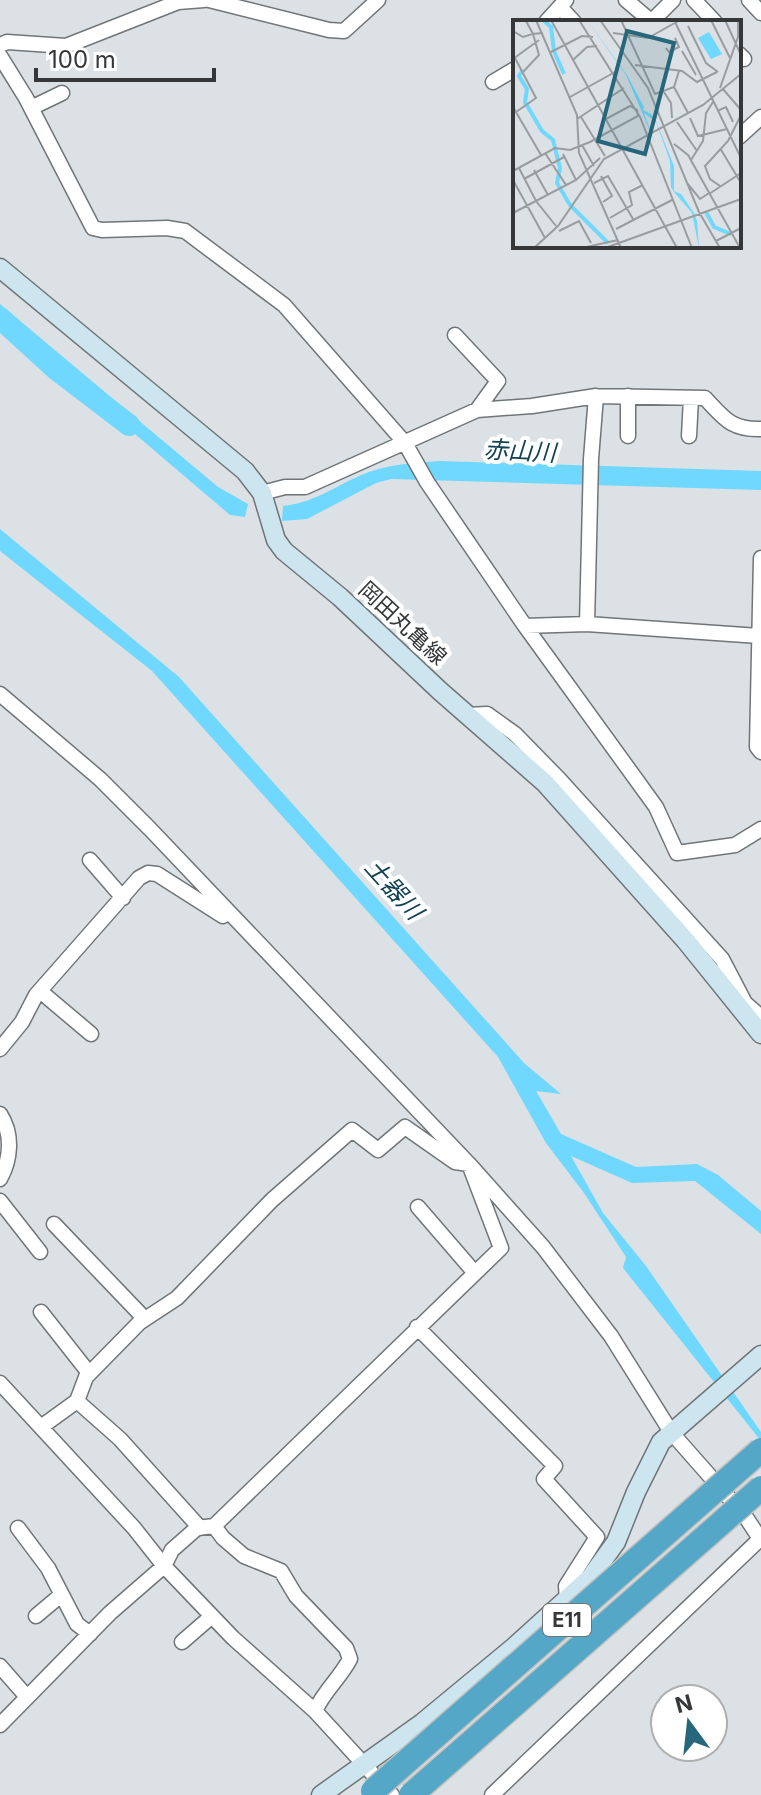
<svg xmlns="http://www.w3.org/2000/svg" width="761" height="1795" font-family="Inter,'Noto Sans JP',sans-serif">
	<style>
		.water { fill: #70d8fe }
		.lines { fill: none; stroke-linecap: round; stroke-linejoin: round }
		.river { stroke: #70d8fe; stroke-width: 22 }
		.street-casing { stroke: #707578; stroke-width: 17 }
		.secondary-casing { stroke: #707578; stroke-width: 21 }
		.street { stroke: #fff; stroke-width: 14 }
		.secondary { stroke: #cce5ee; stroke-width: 18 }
		.highway-bridge-casing { stroke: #bebfbf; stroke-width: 27; stroke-linecap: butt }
		.highway-bridge { stroke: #54a7c6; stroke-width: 24 }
		.labels { text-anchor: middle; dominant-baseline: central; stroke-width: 8; stroke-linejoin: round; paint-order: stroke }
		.shield { fill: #fff; stroke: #727374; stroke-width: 2 }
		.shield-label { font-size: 20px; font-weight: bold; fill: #353738 }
		.street-label { font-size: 22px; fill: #353738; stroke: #fff }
		.water-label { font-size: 24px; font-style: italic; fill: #124151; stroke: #fff }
		.inset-river { fill: none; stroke: #70d8fe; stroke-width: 4 }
		.inset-road { fill: none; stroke: #999d9f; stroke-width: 2 }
		.view { fill: #28667c; fill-opacity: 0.15; stroke: #28667c; stroke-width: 4 }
		.inset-edge { fill: none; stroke: #353738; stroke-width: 4 }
	</style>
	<rect width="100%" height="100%" fill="#dbe1e4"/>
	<!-- water -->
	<path class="water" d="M0 304 218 487 248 504 245 517 230 515 0 319Z
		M440 461 761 471V490L391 479 376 483 307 519 282 521 283 506C312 503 333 488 359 476 385 464 413 463 440 461Z
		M0 529 179 677 524 1063 561 1094 536 1091 561 1134 636 1167 697 1164 718 1175 761 1211V1234L695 1181 632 1183 571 1156 603 1213 646 1266 761 1432V1441L623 1268 626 1257 584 1193 546 1143 498 1057 152 671 0 551Z"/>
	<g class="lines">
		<!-- river -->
		<path class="river" d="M0 318 57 370 129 425"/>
		<defs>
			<path id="street" d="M209 0 329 30 344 31 378 0
				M626 0 652 22
				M694 0 715 22
				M749 0 761 13
				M560 7 574 22
				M546 22 566 0
				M651 22 673 0
				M0 45 7 42 66 46 178 2 204 0
				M739 54 744 59
				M0 56 26 98 93 228 102 230 167 228 185 231 284 305 405 443 427 482 525 626 656 807 677 853 735 845 761 829
				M493 82 515 69
				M31 108 62 93
				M739 137 761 117
				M455 335 498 381 477 410
				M628 436V396
				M689 436 691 398
				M262 493 285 487H305L477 410 532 406 596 396 705 398C724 418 731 430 761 429
				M761 558 757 747 761 752
				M587 624 591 459 596 396
				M525 626 587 624 759 636
				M0 694 100 779 150 829 469 1164 543 1247 611 1336 671 1432 745 1516 761 1540
				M467 715 487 714 515 734 559 779 722 959 745 1003
				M90 860 123 898
				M40 991 91 1034
				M740 1006 745 1003 761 1017
				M0 1049 22 1022 36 995 139 878 148 873 157 874 223 916
				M0 1114C13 1134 11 1159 0 1179
				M0 1201 40 1252
				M418 1207 475 1273
				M54 1224 145 1319
				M41 1312 89 1373
				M417 1327 555 1466 544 1479 597 1537 566 1586 567 1599
				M0 1383 134 1528 164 1566 233 1638 315 1711 392 1795
				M77 1401 120 1439 200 1528
				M214 1526 223 1538 244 1556 281 1571 296 1596 346 1648 350 1659C340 1678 324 1691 315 1711
				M18 1528 48 1568 77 1624 90 1634
				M36 1616 61 1595
				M182 1642 212 1616
				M0 1666 27 1697
				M0 1725 110 1613 164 1566 172 1550 197 1528 214 1526 501 1248 469 1164 455 1162 405 1127 378 1150 352 1130 272 1200 177 1298 139 1323 86 1377 77 1401 41 1427
				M492 1795 760 1539"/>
			<path id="secondary" d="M0 268 245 471 262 493 276 540 284 551 340 597 440 691 545 783 686 941 761 1034
				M321 1795 422 1723 514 1647 590 1578 616 1542 636 1492 661 1442 761 1355"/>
		</defs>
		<!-- street casing -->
		<use href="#street" class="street-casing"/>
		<!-- secondary casing -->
		<use href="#secondary" class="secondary-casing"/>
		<!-- street -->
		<use href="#street" class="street"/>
		<!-- secondary -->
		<use href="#secondary" class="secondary"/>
		<defs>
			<path id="highway-bridge" d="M373 1791 761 1450
				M411 1795 761 1488"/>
		</defs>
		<!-- highway-bridge casing -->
		<use href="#highway-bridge" class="highway-bridge-casing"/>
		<!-- highway-bridge -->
		<use href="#highway-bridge" class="highway-bridge"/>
	</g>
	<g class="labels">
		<!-- shield labels -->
		<rect class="shield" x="543" y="1604" width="48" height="32" rx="6"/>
		<g class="shield-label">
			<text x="567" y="1620">E11</text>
		</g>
		<!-- street labels -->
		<g class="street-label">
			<text transform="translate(403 623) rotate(43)">岡田丸亀線</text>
		</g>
		<!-- water labels -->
		<g class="water-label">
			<text transform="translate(520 451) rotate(3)">赤山川</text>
			<text transform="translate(394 889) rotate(48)">土器川</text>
		</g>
	</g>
	<!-- overview -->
	<g transform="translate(513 20)">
		<rect width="228" height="228" fill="#dbe1e4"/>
		<path d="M74 0 114 55 131 87 130 90 138 94 143 101 161 146V171L168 174 181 193 184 201 186 228 179 193 161 172 158 167 157 141 143 102 131 93 142 123 113 55ZM196 12 209 34 198 39 185 18Z" fill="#70d8fe"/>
		<path class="inset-river" d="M30 0 38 7 41 31 51 54M10 50 6 56 14 69 12 82 29 111 40 120 47 148 44 163 57 185 95 223M193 192 201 207 218 214"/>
		<path class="inset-road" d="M23 0 64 95 66 133 108 228M38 0 164 228M66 0 127 97 179 228M87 0 135 68 186 192 207 228M108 0 142 74 161 67 166 51M161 0 228 138M198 0 217 38M212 0 228 35M175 6 193 43 205 52M0 11 10 17 20 14 13 1M100 13 135 18 167 0M153 28 156 32 166 27 162 18M169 31 183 55M38 32 69 16 80 17M2 38 23 78 3 92M0 39 26 20M60 40 74 27 84 26M122 45 169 51 184 62 204 52M154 50 149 69 158 83 159 98M10 52 26 35 20 14 30 13M161 67 175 93M207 68 225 17V0M210 69 228 90M57 77 102 52M0 87 28 135M204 91 213 87 220 102M68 97 92 136M177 98 185 116 214 109M64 99 111 68M164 102 184 131M161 124 175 135 227 228M69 125 81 146M207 128 228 163M32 133 53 165M50 134 63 160M178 140 190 121 193 93 200 82M6 148 23 181M21 150 35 175M0 151 42 128 57 130 77 122 125 96 124 90 117 86 93 99M88 156 99 176 90 182M11 159 51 137M0 160 32 218M81 163 95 156 120 199M174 163 187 179 196 173M207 166 197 159 192 146 215 121 228 95M196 174 228 153M23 181 43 206M0 193 63 160 87 138M97 198 119 185 116 172 130 165M103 209 159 180M46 211 66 201 78 223M203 221 228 208M21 228 45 206 91 139 190 85 228 54M69 228 105 220M92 228 228 179"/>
		<path class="view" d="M114 11 161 23 132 134 85 121Z"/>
		<rect width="228" height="228" class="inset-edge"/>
	</g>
	<!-- north arrow -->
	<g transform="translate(689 1723) rotate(345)"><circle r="38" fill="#ffffff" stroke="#aeafaf" stroke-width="2"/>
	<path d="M0-6L14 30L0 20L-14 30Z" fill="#28667c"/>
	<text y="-12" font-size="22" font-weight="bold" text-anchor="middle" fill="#353738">N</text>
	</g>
	<!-- scale -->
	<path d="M36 68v12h178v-12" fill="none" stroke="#353738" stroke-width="4"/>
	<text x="48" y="68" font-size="24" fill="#353738" stroke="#ffffff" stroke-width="6" paint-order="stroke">100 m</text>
</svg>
